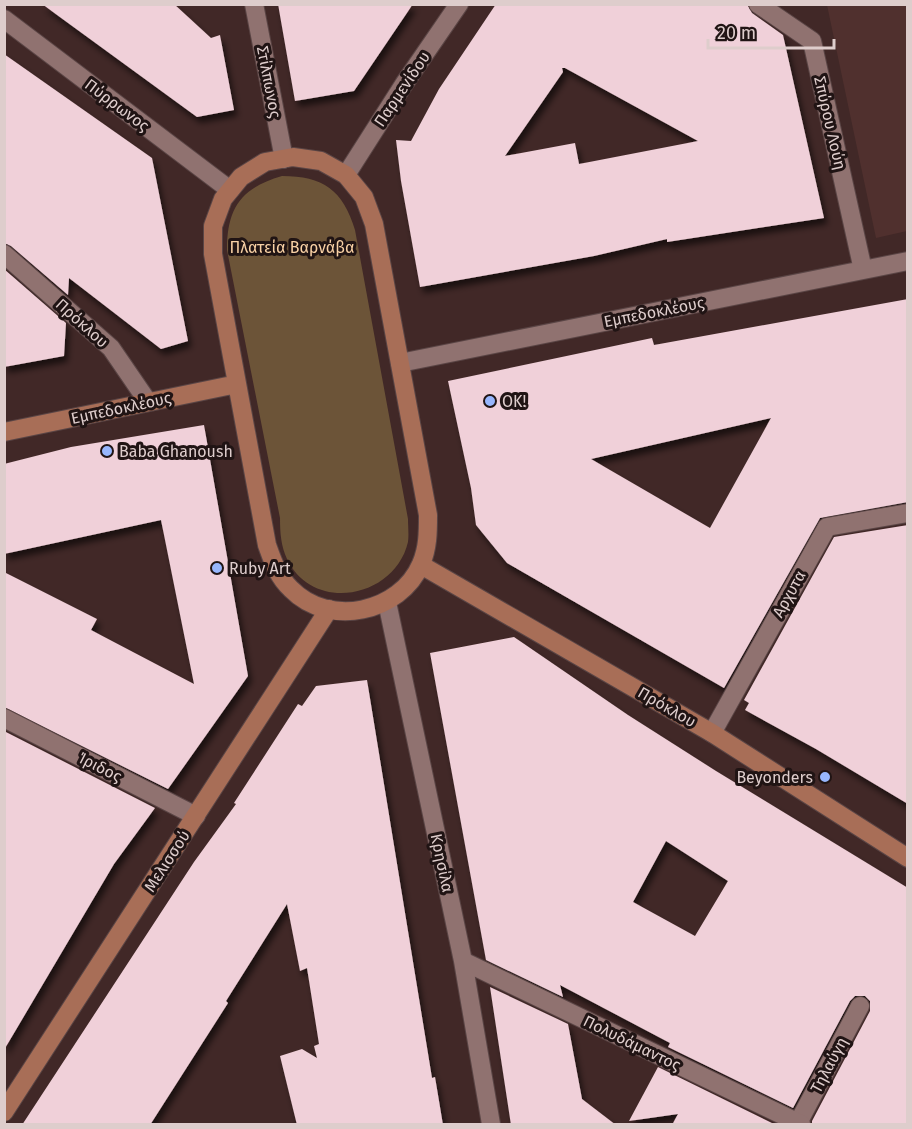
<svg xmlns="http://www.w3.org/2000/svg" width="912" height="1129" font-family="'Fira Sans',sans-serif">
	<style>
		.built { fill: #50302e }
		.green { fill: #6c5438 }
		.building { fill: #f0d0d9; fill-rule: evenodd; filter: url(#shadow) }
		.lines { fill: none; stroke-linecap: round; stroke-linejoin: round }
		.lane-casing { stroke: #5a4545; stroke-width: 20 }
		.street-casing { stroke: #5a4545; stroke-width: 20 }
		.secondary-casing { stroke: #5a4545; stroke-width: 20 }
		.lane { stroke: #907270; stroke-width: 18 }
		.street { stroke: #907270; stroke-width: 18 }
		.secondary { stroke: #a86e57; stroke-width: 18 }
		.poi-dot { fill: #97b6fd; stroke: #201414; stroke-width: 2 }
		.labels { text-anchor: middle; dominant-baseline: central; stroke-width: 6; stroke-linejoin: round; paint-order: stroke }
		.street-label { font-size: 16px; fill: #decdcc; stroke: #201414 }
		.park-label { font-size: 16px; fill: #f9d1a5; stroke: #201414 }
		.poi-label { font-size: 16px; fill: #decdcc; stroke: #201414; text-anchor: start }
	</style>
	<defs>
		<filter id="shadow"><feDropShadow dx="3.5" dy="6" stdDeviation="3" flood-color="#0009"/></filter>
	</defs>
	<rect width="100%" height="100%" fill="#412827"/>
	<!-- built -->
	<path class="built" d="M827 5H907V231L876 238Z"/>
	<!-- green -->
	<path class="green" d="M282 176C323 176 343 190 355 230L408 519C408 526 409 535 408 542 395 598 313 614 287 559 281 546 280 533 280 518L227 250C227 208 241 188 282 176Z"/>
	<!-- building -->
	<path class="building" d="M42 4H174L211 38 220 35 234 110 197 117Z
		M278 4H413L354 91 295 101Z
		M496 4H747L752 13 783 35 824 218 667 242V239L594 256 420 287 401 181 396 140 411 141 439 89ZM562 68H565L698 141 579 164 575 143 505 156 563 72Z
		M4 54 152 158 188 341 161 349 69 278 68 295 11 246 4 243Z
		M4 269 66 323 64 356 4 367Z
		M908 299V502L820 518 724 688 507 563 476 525 471 488 448 381 652 338 654 345ZM771 418 710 528 591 459Z
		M204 425 248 676 168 789 4 707V572L97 619 91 630 194 684 161 520 4 554V464L71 447Z
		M908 525V804L816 749 745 710 749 703 744 700 834 537Z
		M514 637 628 715 716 771 908 888V1125H812V1121L870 1011V1001L865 996H855L850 1001 793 1108 668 1047 670 1043 560 985 563 997 486 960 430 653ZM666 841 728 881 695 936 633 902Z
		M367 680 432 1078 435 1077 443 1125H297L280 1056 302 1049 317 1058 314 1046 319 1044 307 968 300 971 287 904 226 1001 228 1003 150 1125H22L194 862 236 804 234 803 298 704 302 706 316 686Z
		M4 731 155 808 114 864 4 1050Z
		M490 987 568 1024 582 1099 616 1125H511Z
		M658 1067 776 1125H672L678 1114 629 1121Z"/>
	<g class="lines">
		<defs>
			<path id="lane" d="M4 718 196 816
				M798 1123 860 1006"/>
			<path id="street" d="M254 4 284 159
				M758 4 812 41 863 270
				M4 19 230 190
				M346 175 404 84 459 4
				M4 254 111 348 148 402
				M400 363 908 261
				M387 602 463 961 491 1124
				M712 733 827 527 908 513
				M463 961 801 1124"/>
			<path id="secondary" d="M293 157 321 161 346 175 364 197 374 224 428 515C428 532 428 548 421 564 400 613 329 628 291 589 278 577 273 562 267 545L213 254V226L223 199 241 177 265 162Z
				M4 432 237 384
				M421 565 712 733 908 858
				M4 1112 329 609"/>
		</defs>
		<!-- lane casing -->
		<use href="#lane" class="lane-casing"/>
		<!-- street casing -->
		<use href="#street" class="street-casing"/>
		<!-- secondary casing -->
		<use href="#secondary" class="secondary-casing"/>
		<!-- lane -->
		<use href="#lane" class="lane"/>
		<!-- street -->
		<use href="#street" class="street"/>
		<!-- secondary -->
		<use href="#secondary" class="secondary"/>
	</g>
	<!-- markers -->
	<g class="poi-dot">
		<circle cx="490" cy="401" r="6"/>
		<circle cx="107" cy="451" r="6"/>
		<circle cx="217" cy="568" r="6"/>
		<circle cx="825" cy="777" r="6"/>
	</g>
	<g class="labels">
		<!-- street labels -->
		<g class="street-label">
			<text transform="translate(269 82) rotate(79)">Στίλπωνος</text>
			<text transform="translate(402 89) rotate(-56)">Παρμενίδου</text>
			<text transform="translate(117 105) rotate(37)">Πύρρωνος</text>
			<text transform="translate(830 123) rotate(77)">Σπύρου Λούη</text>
			<text transform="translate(654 312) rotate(-11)">Εμπεδοκλέους</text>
			<text transform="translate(82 323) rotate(42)">Πρόκλου</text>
			<text transform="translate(121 408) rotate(-12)">Εμπεδοκλέους</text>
			<text transform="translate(789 594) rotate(-61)">Αρχυτα</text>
			<text transform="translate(667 707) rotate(30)">Πρόκλου</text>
			<text transform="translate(100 767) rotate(27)">Ίριδος</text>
			<text transform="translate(167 861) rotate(-57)">Μελισσού</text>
			<text transform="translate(442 863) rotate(78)">Κρησίλα</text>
			<text transform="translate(632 1043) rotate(26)">Πολυδάμαντος</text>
			<text transform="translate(829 1065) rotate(-62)">Τηλαύγη</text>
		</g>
		<!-- park labels -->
		<g class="park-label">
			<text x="292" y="247">Πλατεία Βαρνάβα</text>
		</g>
		<!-- poi labels -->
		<g class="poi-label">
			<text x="502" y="401">OK!</text>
			<text x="119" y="451">Baba Ghanoush</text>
			<text x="229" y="568">Ruby Art</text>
			<text x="813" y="777" text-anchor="end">Beyonders</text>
		</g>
	</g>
	<!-- border -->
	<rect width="912" height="1129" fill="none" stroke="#decdcc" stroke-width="12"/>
	<!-- scale -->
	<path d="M708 39v9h126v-9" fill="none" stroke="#decdcc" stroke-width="3"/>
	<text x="717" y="39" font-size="18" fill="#decdcc" stroke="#201414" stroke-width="4.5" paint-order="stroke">20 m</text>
</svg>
